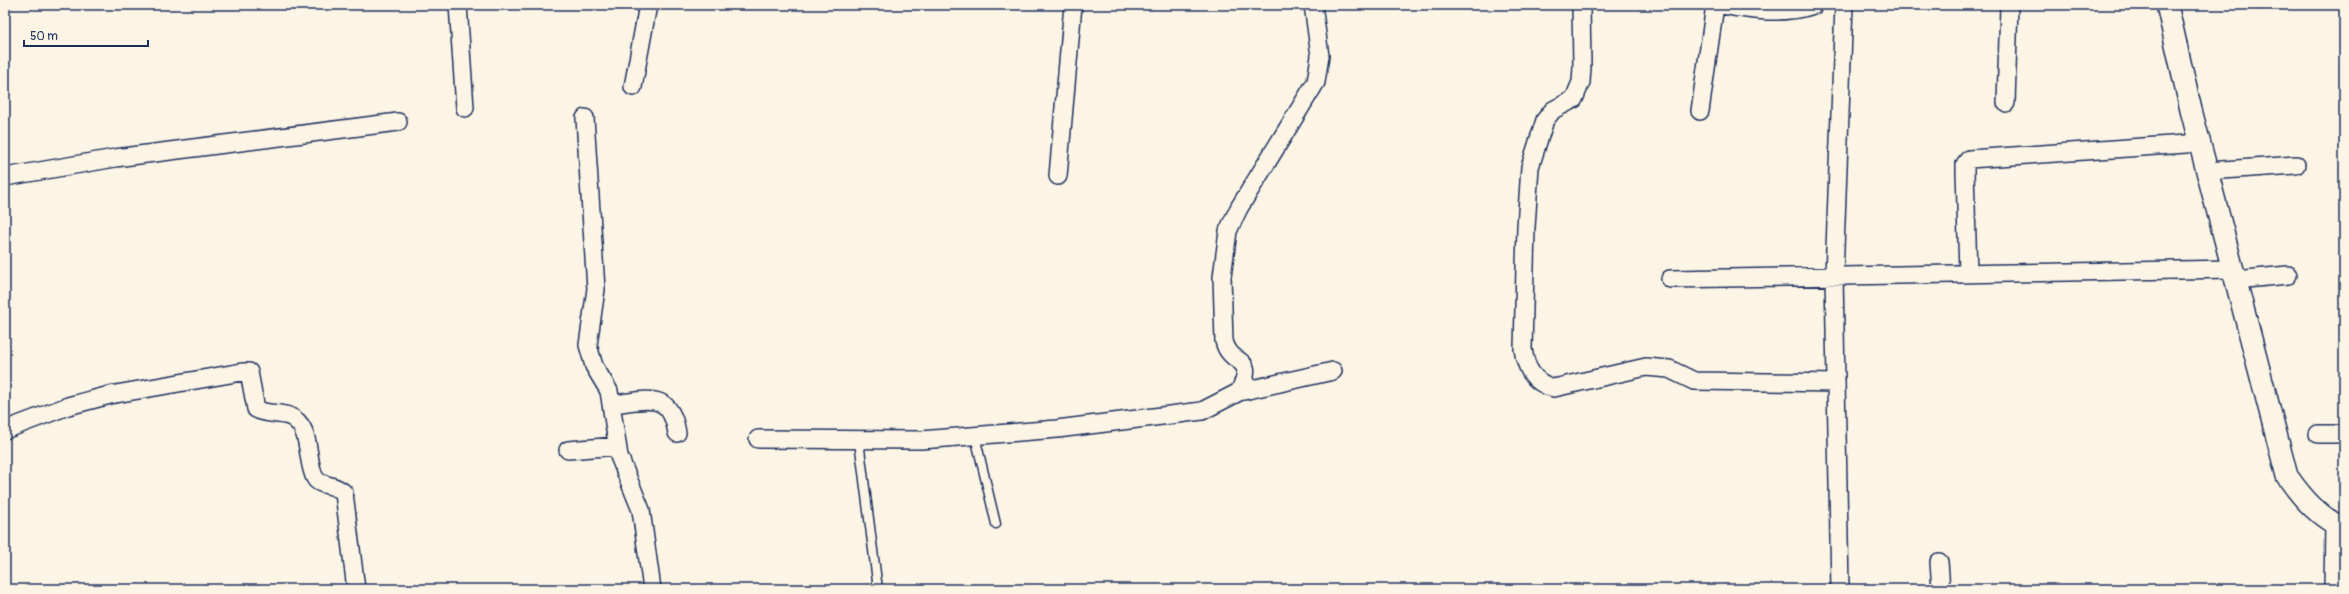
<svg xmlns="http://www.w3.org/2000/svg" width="2349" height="594" font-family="Pangolin,sans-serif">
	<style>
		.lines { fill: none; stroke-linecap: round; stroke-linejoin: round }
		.service-casing { stroke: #1b2f5e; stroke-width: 11 }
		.minor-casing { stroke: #1b2f5e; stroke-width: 20 }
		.tertiary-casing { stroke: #1b2f5e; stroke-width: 24 }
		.service { stroke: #fcf5e5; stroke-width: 8 }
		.minor { stroke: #fcf5e5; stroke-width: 17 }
		.tertiary { stroke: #fcf5e5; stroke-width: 21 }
	</style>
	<rect width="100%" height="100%" fill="#fcf5e5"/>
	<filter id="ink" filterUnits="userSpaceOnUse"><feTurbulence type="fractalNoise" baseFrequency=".025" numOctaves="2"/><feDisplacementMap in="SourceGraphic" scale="8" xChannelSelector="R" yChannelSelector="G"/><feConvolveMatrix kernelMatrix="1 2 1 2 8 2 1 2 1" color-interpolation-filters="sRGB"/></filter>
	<g filter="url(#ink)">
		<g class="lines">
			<defs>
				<path id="service" d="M975 436 996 524
					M859 441 878 589"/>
				<path id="minor" d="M458 5 465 108
					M1581 5 1582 67 1581 82 1574 99 1553 110 1545 120 1530 167 1526 227 1523 349C1526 368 1533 383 1554 388L1646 367 1669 369 1694 381 1836 383
					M1722 5C1752 11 1784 15 1814 5
					M633 87 648 5
					M2006 103 2009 5
					M1700 111 1715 5
					M585 118 596 289 588 345 594 366 609 391 619 456 641 510 652 589
					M2207 171 2296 165
					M1058 176 1073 5
					M5 177 115 158 398 122
					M1968 274 1965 171V164L1969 159 2200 143
					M1670 279 2233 269
					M2235 280 2288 275
					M1239 392C1258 353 1231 369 1224 341L1222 277 1228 231 1239 208 1316 82 1320 56 1313 5
					M611 404C646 401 670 389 677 433
					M5 430 68 406 110 395 242 372H249L256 409C266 415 278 412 289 416 313 426 305 459 315 478 320 487 335 483 344 493L356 589
					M2318 434H2344
					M758 439 921 440 1057 429 1202 411 1239 392 1333 371
					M568 450 617 446
					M1939 562 1941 589
					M1840 589 1834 276 1844 5
					M2333 589 2334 524"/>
				<path id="tertiary" d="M2167 5 2191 110 2287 476C2303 499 2318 516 2344 529"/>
			</defs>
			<!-- service casing -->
			<use href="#service" class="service-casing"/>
			<!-- minor casing -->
			<use href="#minor" class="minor-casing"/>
			<!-- tertiary casing -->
			<use href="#tertiary" class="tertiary-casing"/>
			<!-- service -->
			<use href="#service" class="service"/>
			<!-- minor -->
			<use href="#minor" class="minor"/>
			<!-- tertiary -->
			<use href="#tertiary" class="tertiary"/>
		</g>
	</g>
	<!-- margin -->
	<rect width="2349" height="594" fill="none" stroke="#fcf5e5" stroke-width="20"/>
	<rect x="10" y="10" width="2329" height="574" fill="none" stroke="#1b2f5e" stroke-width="1.5" filter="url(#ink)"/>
	<!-- scale -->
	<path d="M24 40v6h124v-6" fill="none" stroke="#1b2f5e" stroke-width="2"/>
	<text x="30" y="40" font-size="12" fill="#1b2f5e" stroke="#fcf5e5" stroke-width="3" paint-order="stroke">50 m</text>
</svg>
